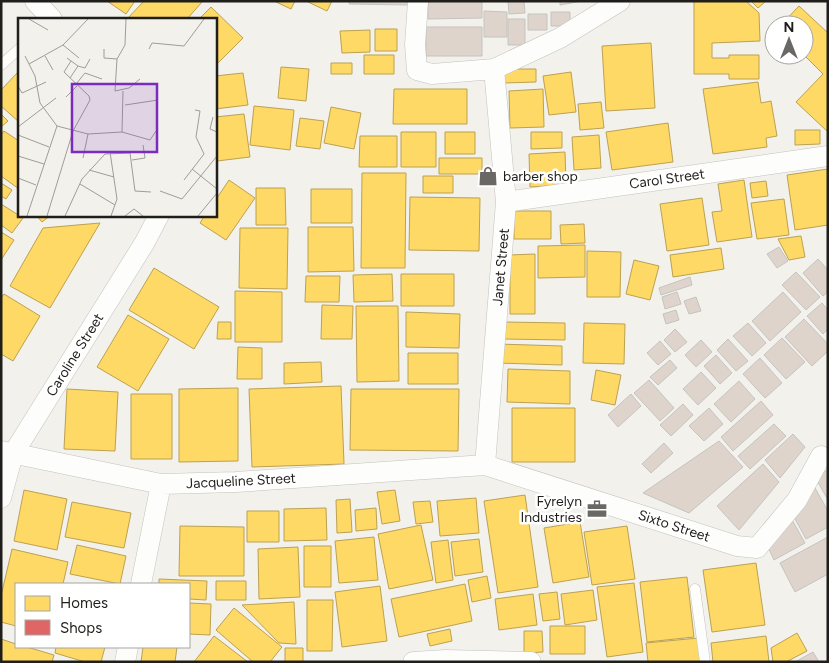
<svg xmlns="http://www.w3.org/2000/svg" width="829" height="663" font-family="Figtree,sans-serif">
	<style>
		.homes { fill: #ffd966; stroke: #bca150 }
		.shops { fill: #e06666; stroke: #a65050 }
		.building { fill: #ded4cc; stroke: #c5c3c0 }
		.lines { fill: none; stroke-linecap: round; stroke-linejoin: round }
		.lane-casing { stroke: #c3c2be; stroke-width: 11 }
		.street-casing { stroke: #c3c2be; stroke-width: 21 }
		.lane { stroke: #fdfdfc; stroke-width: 10 }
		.street { stroke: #fdfdfc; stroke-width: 20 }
		.labels { text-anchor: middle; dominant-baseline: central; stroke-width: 5; stroke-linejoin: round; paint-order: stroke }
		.poi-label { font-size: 14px; fill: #1f1e1b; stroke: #fff; text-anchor: start }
		.street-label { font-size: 14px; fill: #1f1e1b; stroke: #fff }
		.inset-road { fill: none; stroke: #9e9d98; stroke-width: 1 }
		.view { fill: #7b2cbf; fill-opacity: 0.15; stroke: #7b2cbf; stroke-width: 2.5 }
		.inset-edge { fill: none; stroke: #1f1e1b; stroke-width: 2.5 }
	</style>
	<rect width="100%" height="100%" fill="#f2f1ec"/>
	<!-- homes -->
	<path class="homes" d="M107 1H135L126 14Z
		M144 1H201L202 2 187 19H127Z
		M274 1H295L291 9Z
		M306 1H332L327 11Z
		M694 1H746L759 13 760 41 712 43V58H729V55H759V79H729V74H694Z
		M751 1H766L758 8Z
		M799 6 828 33V132L796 102 823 74 804 55V25H781Z
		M211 7 243 38 215 66V19H199Z
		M375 29H397V51H375Z
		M370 30V52L342 53 340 31Z
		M651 43 655 108 606 111 602 46Z
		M364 55H394V74H364Z
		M331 63H352V74H331Z
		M281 67 309 69 306 101 278 98Z
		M504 69H536V82L504 83Z
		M19 71V122L1 106V90Z
		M571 72 576 112 549 115 543 76Z
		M243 73 248 105 215 109V76Z
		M758 82 761 103 771 101 777 136 766 138 767 147 713 154 703 89Z
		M394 89H467V124H393Z
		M543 89 544 127 510 128 509 91Z
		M601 102 604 128 580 130 578 104Z
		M254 106 294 110 290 150 250 145Z
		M331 107 361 113 354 149 324 143Z
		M1 114 8 121 1 127Z
		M244 114 250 157 217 161 215 148V117Z
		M300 118 324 121 320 149 296 146Z
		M668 123 673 162 612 170 606 132Z
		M795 130H820V144L795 145Z
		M4 131 19 141V189L1 176V135Z
		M401 132H436V167H401Z
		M445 132H475V154H445Z
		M531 132H562V148L531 149Z
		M599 135 601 168 574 170 572 137Z
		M360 136H397V167H359Z
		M565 152 566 185 530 187 529 154Z
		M439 158H482V174H439Z
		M828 169V225L795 230 787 175Z
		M362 173H406L405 268H361Z
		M423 176H453V193H423Z
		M229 180 255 198 226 240 200 223 205 215H215V201Z
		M744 180 752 237 717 242 712 212 722 211 718 184Z
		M766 181 768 196 752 198 750 183Z
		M1 183 12 190 6 199 1 196Z
		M256 188H285L286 225H256Z
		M311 189H352V223H311Z
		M410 197 480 198 479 251 409 250Z
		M702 198 709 245 667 251 660 204Z
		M784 199 789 235 757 239 751 203Z
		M1 204 23 218 12 233 1 225Z
		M514 211H551V239H514Z
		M36 215H51L42 222Z
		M100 223 50 308 10 286 43 228Z
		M584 224 585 243 561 244 560 225Z
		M308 227H353L354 271 308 272Z
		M240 228H288L287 289 239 288Z
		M1 232 14 240 1 260Z
		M801 236 805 257 789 260 778 239Z
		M585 245V277L538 278V246Z
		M721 248 724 269 673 277 670 255Z
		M587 251 621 252 620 297H587Z
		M535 254V314H510V255Z
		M634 260 659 266 650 300 626 294Z
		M154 268 219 307 194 349 129 310Z
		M392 274 393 301 354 302 353 275Z
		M401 274H454V306H401Z
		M306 276H340L339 302H305Z
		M235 291 282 292V342H235Z
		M4 294 40 316 13 361 1 354V298Z
		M322 305 353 306 352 339H321Z
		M356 306H398L399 381 357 382Z
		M406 312 460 314 459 348 406 347Z
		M128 315 169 339 138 391 97 367Z
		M218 322H231V339H217Z
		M504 322 565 323V340L504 339Z
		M584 323 625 324 624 364 583 363Z
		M497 344 562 346V365L497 363Z
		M238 347 262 348V379H237Z
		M408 353H458V384H408Z
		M321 362 322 382 284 384V363Z
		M508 369 570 371V404L507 402Z
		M596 370 621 375 615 405 591 400Z
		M341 386 344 464 252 467 249 389Z
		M238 388V461L179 462V389Z
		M67 389 118 392 115 451 64 449Z
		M351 389H459L458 451 350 450Z
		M131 394H172V459H131Z
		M512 408H575V462H512Z
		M24 490 67 499 57 550 14 541Z
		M395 490 400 521 382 524 377 492Z
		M525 495 538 587 498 593 484 501Z
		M476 498 479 533 440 536 437 501Z
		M350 499 352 532 337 533 336 500Z
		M430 501 433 522 416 524 413 502Z
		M72 502 131 513 124 548 65 537Z
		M326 508 327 540 284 541V509Z
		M376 508 377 529 356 531 355 510Z
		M247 511H279V542H247Z
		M580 522 589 577 553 583 544 528Z
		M421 525 433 580 389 589 378 534Z
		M180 526 244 527V576H179Z
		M627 526 635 579 592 585 584 532Z
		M374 537 378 580 339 583 335 541Z
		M479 539 483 572 455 576 451 542Z
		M448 540 453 580 436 583 431 542Z
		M77 545 126 556 120 584 70 574Z
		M304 546H331V587H304Z
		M298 547 300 597 259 599 258 549Z
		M12 549 68 562 63 584H16V626L1 622V596Z
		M756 563 765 625 712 632 703 570Z
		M487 576 491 598 472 602 468 580Z
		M687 577 694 637 647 642 640 582Z
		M159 579 207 581 206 600 189 599V584H159Z
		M216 581H246V600H216Z
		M634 583 643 652 607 657 597 587Z
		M465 584 472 621 399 637 391 599Z
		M380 586 387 641 342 647 335 592Z
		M593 590 597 620 565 625 561 594Z
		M557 592 560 619 543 621 539 594Z
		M533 594 537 625 499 630 495 599Z
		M307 600H333L332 651H307Z
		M294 602 296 644 279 643 242 605Z
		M189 603 211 604 210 635 189 634Z
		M234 608 282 647 270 662H253L216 630Z
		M550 626H585V654H550Z
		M450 629 452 641 430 646 427 634Z
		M524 631H542L543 652 524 653Z
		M797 633 807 651 786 662H773L771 648Z
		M214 636 248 662H194Z
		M766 636 769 662H713L711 643Z
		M698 638 701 662H648L646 643Z
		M1 639 16 644V647H27L54 655 52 662H1Z
		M56 647H105L101 662H85L55 653Z
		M143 647H177L175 662H141Z
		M285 648H303V662H285Z"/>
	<!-- shops -->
	<path class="shops" d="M484 172H492V180H484Z"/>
	<!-- building -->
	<path class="building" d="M349 1H408V5L349 4Z
		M428 1H482V18L428 19Z
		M508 1H524L525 13 509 14Z
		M560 1H582L560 5Z
		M484 11 507 12V37H484Z
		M551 12H570V26H551Z
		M528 14H547V30H528Z
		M508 19H525V45H508Z
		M426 27H482V56H426Z
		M779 247 788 261 777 268 767 254Z
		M818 259 828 270V292L823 296 803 273Z
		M796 272 820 297 806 310 782 285Z
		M690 277 692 285 661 295 659 288Z
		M677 292 681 304 665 309 662 297Z
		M783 292 801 312 770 341 752 321Z
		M696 297 701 311 689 314 684 301Z
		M822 303 828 310V329L823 334 807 316Z
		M676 310 679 320 666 324 663 314Z
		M804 319 828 344V351L812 366 785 337Z
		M748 323 766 343 752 356 733 336Z
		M675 329 687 342 675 352 664 340Z
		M782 338 805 362 786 379 764 355Z
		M728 339 748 361 736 371 717 350Z
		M701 340 712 352 696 367 685 355Z
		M660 341 671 354 658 365 647 353Z
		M716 355 732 373 720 384 704 366Z
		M760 358 782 383 765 398 743 374Z
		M670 360 677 368 658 385 650 377Z
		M701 372 716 388 698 405 683 389Z
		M649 380 674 408 660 421 634 393Z
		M739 381 755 399 731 422 714 404Z
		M631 394 641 406 618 427 608 415Z
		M761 401 773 415 733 451 721 437Z
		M683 404 693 415 671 436 660 425Z
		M709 408 723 424 704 441 689 426Z
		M774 424 786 436 750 469 738 456Z
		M793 434 805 447 780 478 765 460Z
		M719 441 743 467 689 513 643 493Z
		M664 443 673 453 651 473 642 464Z
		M763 464 779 482 739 530 717 506Z
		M828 470V500L815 477Z
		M815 488 828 511V527L806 539 794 517Z
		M791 518 805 543 774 560 767 545Z
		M828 537V574L795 592 780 563Z
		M813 652 819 662H795Z"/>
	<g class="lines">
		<defs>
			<path id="lane" d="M1 65 19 49
				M695 589 705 662"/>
			<path id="street" d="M35 1 52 19
				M418 1 415 45 417 70 432 74 494 69 560 38 620 1
				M506 202 828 156
				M1 451 13 454 21 455 161 484 236 482 485 465 737 546 757 548 797 500 821 456
				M485 465 506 202 494 69
				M1 498 13 454 145 242 159 215
				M141 584 161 484
				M125 662 128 647
				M413 662 446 660 531 662"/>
		</defs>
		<!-- lane casing -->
		<use href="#lane" class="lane-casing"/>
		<!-- street casing -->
		<use href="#street" class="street-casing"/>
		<!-- lane -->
		<use href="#lane" class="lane"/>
		<!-- street -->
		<use href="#street" class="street"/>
	</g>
	<!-- icons -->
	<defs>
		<symbol id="shop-bare" viewBox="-9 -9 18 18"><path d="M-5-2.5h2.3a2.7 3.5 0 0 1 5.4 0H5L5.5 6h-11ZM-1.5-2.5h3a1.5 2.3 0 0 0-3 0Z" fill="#696864" stroke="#fff" stroke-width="2.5" paint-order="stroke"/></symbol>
		<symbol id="office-bare" viewBox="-9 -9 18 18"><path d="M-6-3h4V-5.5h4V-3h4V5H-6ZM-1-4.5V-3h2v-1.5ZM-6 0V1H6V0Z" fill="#696864" stroke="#fff" stroke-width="2.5" paint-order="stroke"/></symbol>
	</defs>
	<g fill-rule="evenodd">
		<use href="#shop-bare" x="474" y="162" width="28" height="28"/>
		<use href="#office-bare" x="583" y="495" width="28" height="28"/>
	</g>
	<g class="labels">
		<!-- poi labels -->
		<g class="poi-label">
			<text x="503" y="176">barber shop</text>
			<text x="582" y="501" text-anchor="end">Fyrelyn<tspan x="582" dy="16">Industries</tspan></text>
		</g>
		<!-- street labels -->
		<g class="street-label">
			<text transform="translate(667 179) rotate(-8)">Carol Street</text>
			<text transform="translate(501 267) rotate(-85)">Janet Street</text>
			<text transform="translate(75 355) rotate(-58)">Caroline Street</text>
			<text transform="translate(241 481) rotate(-3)">Jacqueline Street</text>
			<text transform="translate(674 526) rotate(18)">Sixto Street</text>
		</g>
	</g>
	<!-- overview -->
	<g transform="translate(18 18)">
		<rect width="199" height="199" fill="#f2f1ec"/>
		<path class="inset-road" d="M11 1 30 12M108 1 107 27 99 41 97 73 111 70 122 61M45 27 61 40M86 31V40L99 41M131 31 134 25 166 28 186 1M7 38 17 58 22 85 39 108 70 116 104 114 132 122 138 113M27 38 35 52M49 40 60 48 52 60M11 46 45 27 70 1M60 48 67 50 72 41M58 66 67 55 84 61M0 68 4 75 28 64M48 79 59 68M107 87 140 82M195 99 192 111 199 114M0 109 38 80M104 114 105 73M0 117 31 129M92 134 99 181 93 198M0 138 26 146M65 140 70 116M114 142 127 140 125 127M174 151 199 171M71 152 96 159M0 160 18 167M166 162 186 136 178 119 182 93 177 92M62 166 97 187M142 173 164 181 199 138M9 198 39 108M29 198 55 113 72 82 71 78 46 54 53 43M47 198 64 161 87 136 112 135 117 173 133 174M107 198 116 191 125 198M180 198 199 175"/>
		<path class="view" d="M54 66H139V134H54Z"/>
		<rect width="199" height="199" class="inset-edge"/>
	</g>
	<!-- border -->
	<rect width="829" height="663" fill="none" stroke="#1f1e1b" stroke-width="5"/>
	<!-- legend -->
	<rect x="15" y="583" width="175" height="65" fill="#ffffff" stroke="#a5a5a4"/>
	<rect x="25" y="596" width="25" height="15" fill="#ffd966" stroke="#a5a5a4"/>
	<text x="60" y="608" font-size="15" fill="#1f1e1b">Homes</text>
	<rect x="25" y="620" width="25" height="15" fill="#e06666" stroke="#a5a5a4"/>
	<text x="60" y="633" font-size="15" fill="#1f1e1b">Shops</text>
	<!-- north arrow -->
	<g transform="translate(789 40)"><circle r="24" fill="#ffffff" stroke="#a5a5a4"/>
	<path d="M0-4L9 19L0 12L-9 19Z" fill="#696864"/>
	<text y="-8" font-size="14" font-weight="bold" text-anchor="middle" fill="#1f1e1b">N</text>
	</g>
</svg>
